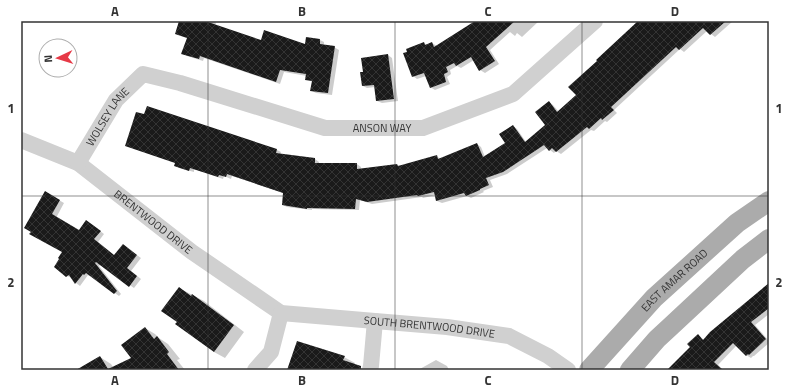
<svg xmlns="http://www.w3.org/2000/svg" width="790" height="391" font-family="'Titillium Web',sans-serif">
	<style>
		.shadow { fill: #0003 }
		.building { fill: url(#building-cross-hatch) }
		.lines { fill: none; stroke-linecap: round; stroke-linejoin: round }
		.minor { stroke: #d0d0d0; stroke-width: 16 }
		.major { stroke: #ababab; stroke-width: 20 }
		.grid { fill: none; stroke: #333; stroke-width: 1; stroke-opacity: 0.55 }
		.labels { text-anchor: middle; dominant-baseline: central; stroke-width: 4; stroke-linejoin: round; paint-order: stroke }
		.street-label { font-size: 11px; fill: #333; stroke: #fff }
		.neatline { fill: none; stroke: #333; stroke-width: 1.5 }
		.grid-label { font-size: 13px; text-anchor: middle; font-weight: bold; fill: #333 }
	</style>
	<defs>
		<pattern id="building-cross-hatch" width="8" height="8" patternUnits="userSpaceOnUse"><rect width="8" height="8" fill="#1a1a1a"/><path d="M0 0l8 8M0 8l8-8" fill="none" stroke="#333"/></pattern>
	</defs>
	<rect width="100%" height="100%" fill="#fff"/>
	<!-- shadow -->
	<path class="shadow" d="M180 21H215V22L216 23 215 26 261 41 306 45 320 40 324 42V46L334 47 339 50 332 95 316 93 312 91 313 82 306 79 307 76 284 72 280 84 204 58 203 61 187 56 183 53 188 38Z
		M482 21H539L522 37 517 33 515 36 510 32 490 50 499 64 485 73 480 70 474 60 461 68 457 66 450 70 451 74 447 77 450 84 435 90 430 87 426 76 417 79 413 76 424 43 427 45 432 43 437 46Z
		M646 21H733L715 37 707 31 684 52 680 49 614 110 617 113 607 122 605 121 594 131 591 130 561 154 556 151 554 153 547 148 507 174 490 180 493 187 483 191 484 192 471 198 467 196 442 203 437 201 436 195 423 198 422 197 372 204 360 200 359 210 312 209V210L287 207 283 205 284 193 232 176 231 179 224 176 223 179 194 169V172L179 168 175 165 176 163 145 116 148 108 277 150 281 152 280 155 315 159 319 162V164H357L361 167V170L397 165 400 166 436 156 441 159 477 144 481 147 485 157 506 144 513 126 517 129 526 142 547 125 549 102 553 105 559 112 577 95Z
		M388 55 392 58 398 101 382 103 377 101 375 87 367 88 363 86 364 73Z
		M45 192 64 203 56 218 79 231 91 224 104 234 98 242 115 256 127 248 141 258 131 271 141 279 134 288 100 265 99 266 121 294 119 296 90 275 89 276 88 275 80 286 76 283 72 278 67 276 64 252 31 233Z
		M769 283V314L755 325 769 341V343L754 356H753L751 358 746 355 737 345 718 365 723 370H669L691 347 698 335 704 340 759 292H758Z
		M179 288 204 301 244 332 225 358 214 352Z
		M145 328 155 334 159 338 168 344 180 359 177 360 185 370H136L132 358Z
		M100 357 111 364 115 370H78Z
		M344 357 355 363 354 365 365 370H288Z
		M436 360 447 366 449 370H418Z"/>
	<!-- building -->
	<path class="building" d="M179 21H205L261 40 264 30 305 44 306 37 320 39V44L335 46 328 93 310 91 312 81 305 80 306 74 280 70 276 82 200 56 199 59 181 54 187 38 175 34Z
		M475 21H515L486 47 495 61 479 71 471 57 456 66 454 63 446 67 448 72 444 74 446 82 430 88 424 73 412 77 403 53 407 52 406 49 424 42 425 45 432 42 434 47Z
		M638 21H726L710 35 703 28 679 50 676 47 611 107 614 110 602 120 601 118 589 129 587 127 556 152 552 148 549 151 544 145 503 172 486 178 489 185 480 189V190L466 196 464 193 436 201 434 192 418 196 417 195 367 202 356 199 355 209 307 208V209L282 205 283 193 227 174 226 177 219 175 218 177 190 168 189 171 174 166 175 163 125 146 136 112 144 114 147 106 277 149 276 153 315 158V163H357V169L397 164 398 166 437 155 438 159 477 143 483 157 505 143 499 134 513 125 525 142 545 125 535 112 549 101 557 112 576 95 568 87 597 61 596 60Z
		M388 54 394 99 376 101 374 85 362 86 360 72H363L361 58Z
		M45 191 60 200 52 214 79 230 86 220 101 231 94 239 114 255 123 244 137 255 127 268 137 276 129 287 96 262 95 263 117 291 114 294 86 273 84 275 83 274 75 284 69 275 66 277 54 267 59 259 58 258 62 252 29 234 31 232 24 228Z
		M769 283V308L751 322 766 339 749 355 748 354 746 356 733 343 714 362 723 370H667L690 347 687 344 698 334 703 340 710 332Z
		M179 287 191 296 192 294 234 325 214 352 175 324 177 322 161 311Z
		M145 327 154 339 157 336 169 352 167 354 179 370H76L100 356 108 369 131 358 121 345Z
		M297 341 345 356 343 360 361 366V370H287Z"/>
	<g class="lines">
		<!-- minor -->
		<g class="minor">
			<path id="s1" d="M21 140 78 163 192 252 281 313 375 321 447 327 509 336 548 356 568 370"/>
			<path id="s2" d="M78 163 116 100 143 74 180 83 325 128H423L513 94 595 21"/>
			<path d="M255 370 271 352 281 313"/>
			<path d="M370 370 371 366 375 321"/>
		</g>
		<!-- major -->
		<g class="major">
			<path id="s3" d="M589 370 654 298 737 223 769 201"/>
			<path d="M630 370 657 339 670 327 743 259 769 239"/>
		</g>
	</g>
	<!-- grid -->
	<path class="grid" d="M208 21V370M395 21V370M582 21V370M21 196H769"/>
	<g class="labels">
		<!-- street labels -->
		<g class="street-label">
			<text stroke="none"><textPath href="#s2" startOffset="55">WOLSEY LANE</textPath></text>
			<text stroke="none"><textPath href="#s2" startOffset="358">ANSON WAY</textPath></text>
			<text stroke="none"><textPath href="#s1" startOffset="157">BRENTWOOD DRIVE</textPath></text>
			<text stroke="none"><textPath href="#s3" startOffset="124">EAST AMAR ROAD</textPath></text>
			<text stroke="none"><textPath href="#s1" startOffset="463">SOUTH BRENTWOOD DRIVE</textPath></text>
		</g>
	</g>
	<!-- border -->
	<rect width="790" height="391" fill="none" stroke="#ffffff" stroke-width="44"/>
	<!-- north arrow -->
	<g transform="translate(58 58) rotate(266)"><circle r="19" fill="#ffffff" stroke="#adadad"/>
	<path d="M0-3L7 15L0 10L-7 15Z" fill="#e63946"/>
	<text y="-6" font-size="11" font-weight="bold" text-anchor="middle" fill="#333333">N</text>
	</g>
	<rect x="22" y="22" width="746" height="347" class="neatline"/>
	<g class="grid-label">
		<text x="115" y="16">A</text>
		<text x="302" y="16">B</text>
		<text x="488" y="16">C</text>
		<text x="675" y="16">D</text>
		<text x="11" y="113">1</text>
		<text x="779" y="113">1</text>
		<text x="11" y="287">2</text>
		<text x="779" y="287">2</text>
		<text x="115" y="385">A</text>
		<text x="302" y="385">B</text>
		<text x="488" y="385">C</text>
		<text x="675" y="385">D</text>
	</g>
</svg>
